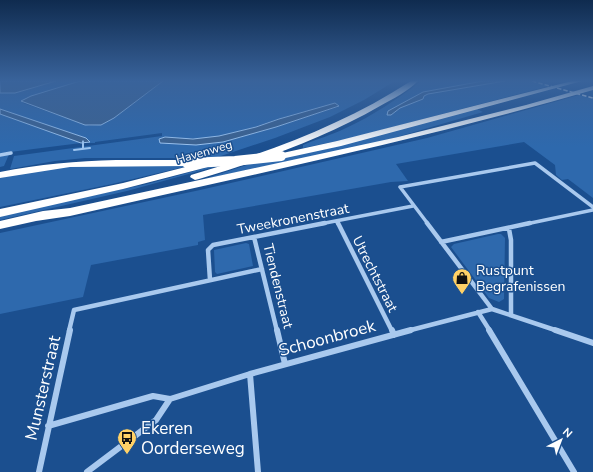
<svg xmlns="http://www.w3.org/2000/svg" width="593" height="472" font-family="'Nunito Sans',sans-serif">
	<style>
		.green { fill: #2e69ad; fill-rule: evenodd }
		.water { fill: #3c6290; stroke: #9cc4f0 }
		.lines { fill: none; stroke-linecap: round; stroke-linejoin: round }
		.stream-far1 { stroke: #9cc4f0; stroke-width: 1.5 }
		.stream { stroke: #9cc4f0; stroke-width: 2 }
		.street-far2 { stroke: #a9c9ee; stroke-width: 3.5 }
		.street-far1 { stroke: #a9c9ee; stroke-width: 4.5 }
		.street { stroke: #a9c9ee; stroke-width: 6 }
		.highway { fill: #fff; fill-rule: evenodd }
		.rail { stroke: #fff; stroke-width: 1.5; stroke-dasharray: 4.5 2; stroke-linecap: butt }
		.highway-bridge { stroke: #fff; stroke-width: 10 }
		.labels { text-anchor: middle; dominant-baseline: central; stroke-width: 3; stroke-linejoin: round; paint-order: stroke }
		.far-street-label { font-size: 12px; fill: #fff; stroke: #1b4f8f }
		.street-label { font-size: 14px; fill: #fff; stroke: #1b4f8f }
		.poi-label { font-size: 14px; fill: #fff; stroke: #1b4f8f; text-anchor: start }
		.near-street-label { font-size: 17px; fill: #fff; stroke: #1b4f8f }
		.near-poi-label { font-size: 17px; fill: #fff; stroke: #1b4f8f; text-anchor: start }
	</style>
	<rect width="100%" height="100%" fill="#1b4f8f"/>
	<!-- green -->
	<path class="green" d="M56 81H80L26 98 23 103 89 126 101 125 114 118 163 81H395L364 100 330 117 275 138 215 158H85L55 161 10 169 14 156 162 136V133L95 142V143H84L0 109V93H15ZM335 103 338 107 238 138 211 144 186 138C217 141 249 129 278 119 297 113 316 108 335 103Z
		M421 81H530L549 86 347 139 303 148V145C317 139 332 135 346 128 372 116 398 99 421 81Z
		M579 95 593 99V198L568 179 562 180 556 175 555 165 524 142 396 164 408 181 391 182 203 215 205 240 198 242V245L91 265 83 297 0 314V233L200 190 427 138Z
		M477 109 483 112 373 144 204 179 256 162Z
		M0 114 79 141 81 143 10 152 4 166 0 167Z
		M225 164 127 191 0 220V215L147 184 216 165Z
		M64 165 188 166 112 184 0 207V178Z
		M498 234H501L505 238 504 299 499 302 489 298 451 247 454 244Z
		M246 243 249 244 253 266 217 274 215 272 214 250Z"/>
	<!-- water -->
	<path class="water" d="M0 81H56L15 93H0Z
		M80 81H163L114 118 101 125H85L21 101 31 96Z
		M483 81H505L428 94 424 96 423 99 400 108 391 115H387L388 111 423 92Z
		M335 103 339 106 276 127 223 142 196 145 160 143 159 139 165 137 193 139 219 136 256 127 279 119Z
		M0 109 86 138 90 142 81 143 0 114Z"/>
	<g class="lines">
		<!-- stream-far1 -->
		<path class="stream-far1" d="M83 141V143"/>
		<!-- stream -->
		<path class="stream" d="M83 142V149
			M74 150 90 148"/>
		<!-- street-far2 -->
		<path class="street-far2" d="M0 155 11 153
			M337 222 338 224
			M320 224 413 206
			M428 224 400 187 535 163 593 207
			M526 224 593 210"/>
		<!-- street-far1 -->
		<path class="street-far1" d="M338 223 392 331
			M427 223 492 309
			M509 229 511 240V315
			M254 237 277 331
			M441 242 530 223
			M210 280 208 250 213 245 325 223
			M478 312 490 331
			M69 331 74 310 262 269
			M407 331 492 309 558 331"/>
		<!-- street -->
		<path class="street" d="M277 330 285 364
			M392 330 394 335
			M489 330 574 472
			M555 330 593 343
			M250 374 258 472
			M48 426 153 396 170 399
			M39 472 70 330
			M87 472 156 420 170 399 250 374 411 330"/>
		<!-- highway -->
		<path class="highway" d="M411 81H418C408 91 393 99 380 106 323 139 261 160 199 179L195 180 190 177 191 175C269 152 343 125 411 81Z
			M572 81H582L341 146 281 159 276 156 278 154 337 141Z
			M593 86V90C421 140 245 176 70 216L36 221 0 229V221L43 211 70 208 398 137 526 105Z
			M116 160H187L192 163 187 166 70 167 0 178V172C39 164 77 161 116 160Z
			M205 162 208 163 210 165 208 167 123 189 0 217V209L123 183Z"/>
		<!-- rail -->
		<path class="rail" d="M532 81 593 98"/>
		<!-- highway-bridge -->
		<path class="highway-bridge" d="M187 163 235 161 281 156"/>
	</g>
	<!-- sky -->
	<linearGradient id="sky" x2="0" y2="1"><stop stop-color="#0f2b4f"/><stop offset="0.55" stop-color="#39639b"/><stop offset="1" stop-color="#39639b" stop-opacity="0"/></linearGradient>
	<rect width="593" height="147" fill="url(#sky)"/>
	<!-- icons -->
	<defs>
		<symbol id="shop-pin" viewBox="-11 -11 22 30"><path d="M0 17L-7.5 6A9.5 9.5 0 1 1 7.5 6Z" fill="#ffd166" stroke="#1b4f8f"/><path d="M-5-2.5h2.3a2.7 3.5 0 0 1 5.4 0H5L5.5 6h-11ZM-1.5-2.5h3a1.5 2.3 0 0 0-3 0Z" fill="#111"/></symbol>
		<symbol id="bus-pin" viewBox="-11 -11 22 30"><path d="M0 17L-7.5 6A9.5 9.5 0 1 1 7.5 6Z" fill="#ffd166" stroke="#1b4f8f"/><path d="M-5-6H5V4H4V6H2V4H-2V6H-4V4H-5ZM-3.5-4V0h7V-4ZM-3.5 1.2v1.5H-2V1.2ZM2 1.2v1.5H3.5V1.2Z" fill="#111"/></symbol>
	</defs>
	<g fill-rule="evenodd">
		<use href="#shop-pin" x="451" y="267" width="22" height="30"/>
		<use href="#bus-pin" x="116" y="427" width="22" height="30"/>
	</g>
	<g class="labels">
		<!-- far-street labels -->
		<g class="far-street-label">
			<text transform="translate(204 152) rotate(-16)">Havenweg</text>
		</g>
		<!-- street labels -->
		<g class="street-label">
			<text transform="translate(293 219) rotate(-11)">Tweekronenstraat</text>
			<text transform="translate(375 274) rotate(63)">Utrechtstraat</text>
			<text transform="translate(278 286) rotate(76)">Tiendenstraat</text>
		</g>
		<!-- poi labels -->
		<g class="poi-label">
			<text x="476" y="270">Rustpunt<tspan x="476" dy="16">Begrafenissen</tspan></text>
		</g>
		<!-- near-street labels -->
		<g class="near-street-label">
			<text transform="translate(327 338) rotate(-15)">Schoonbroek</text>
			<text transform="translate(43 388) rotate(-77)">Munsterstraat</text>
		</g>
		<!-- near-poi labels -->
		<g class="near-poi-label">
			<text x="141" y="428">Ekeren<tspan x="141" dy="20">Oorderseweg</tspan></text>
		</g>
	</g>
	<!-- north arrow -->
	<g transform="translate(561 440) rotate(42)" stroke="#1b4f8f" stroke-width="3" paint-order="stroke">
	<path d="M0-3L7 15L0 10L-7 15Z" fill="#ffffff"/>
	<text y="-6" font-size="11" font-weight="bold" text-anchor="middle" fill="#ffffff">N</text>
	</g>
</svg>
